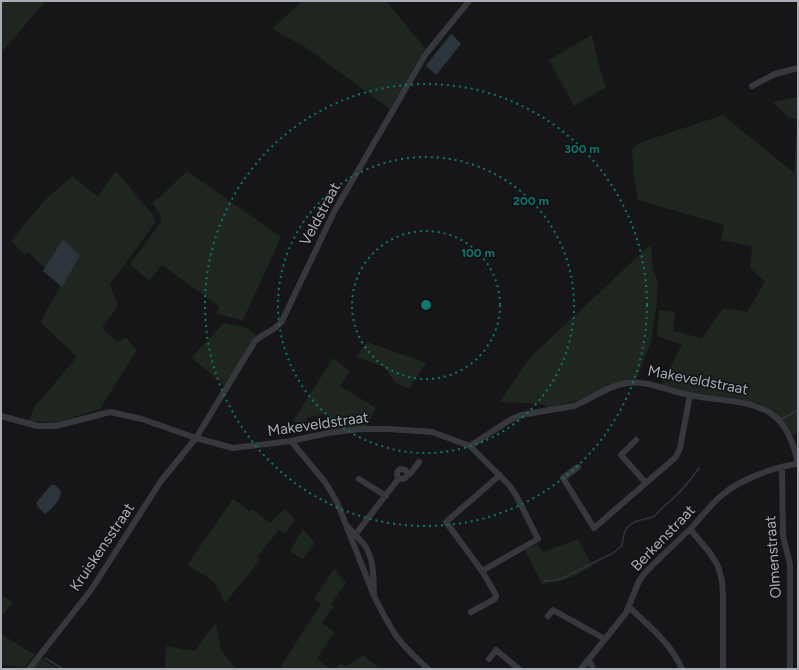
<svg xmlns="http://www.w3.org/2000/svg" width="799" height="670" font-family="Figtree,sans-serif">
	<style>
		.green { fill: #1e261f }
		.water { fill: #2c353c }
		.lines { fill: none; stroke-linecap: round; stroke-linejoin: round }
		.stream { stroke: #2c353c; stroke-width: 1.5 }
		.street { stroke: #37383d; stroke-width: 6 }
		.ring { fill: none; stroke: #0f766e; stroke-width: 2; stroke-dasharray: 2 4 }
		.labels { text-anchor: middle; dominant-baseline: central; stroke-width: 3; stroke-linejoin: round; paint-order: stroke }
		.street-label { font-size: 15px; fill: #a8adb8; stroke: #111113 }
		.centre { fill: #0f766e; stroke: #111113; stroke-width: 2 }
		.ring-label { font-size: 12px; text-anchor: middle; font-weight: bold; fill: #0f766e; stroke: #111113; stroke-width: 3; stroke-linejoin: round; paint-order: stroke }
	</style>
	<rect width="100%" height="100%" fill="#161618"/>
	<!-- green -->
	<path class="green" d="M1 1H46L1 53Z
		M302 1H386L425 48 390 109 305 47 272 29Z
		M592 35 598 62 606 87 574 106 549 60Z
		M798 97V433H795L791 436C781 418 777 412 758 403L684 391 661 384 682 345 657 336 659 310 675 312 673 331 702 338 723 308 747 312 765 282 750 268 752 246 721 240 724 225 638 200 634 179 632 149 639 143 723 115 794 173 797 119 789 118 772 102Z
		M116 171 152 214 155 223 110 284 118 306 102 328 117 342 126 338 137 350 100 409 55 423 29 421 35 406 77 357 40 322 62 284 28 252 25 255 11 241 44 201 72 176 98 197Z
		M187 171 281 237 243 320 216 314 219 306 162 265 149 281 130 264 161 222 160 215 152 202 160 197Z
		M651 244 653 270 658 282 656 310 651 341 638 376 634 380C605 391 577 403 547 408L543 404 500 402 526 363 536 352Z
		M224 323C234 325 250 327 256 335L225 386 193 359V356Z
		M367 342 426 363 409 389 395 382 383 366 356 357Z
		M333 358 350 371 340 386 376 408 366 427 342 428 331 430 327 413 308 418 303 424 293 421Z
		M233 499 250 511 252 509 270 523 285 509 295 520 285 534 279 530 257 557 260 560 225 603C216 579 209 578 187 565Z
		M303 529 315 543 303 559 290 551Z
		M578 539 592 566C573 578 564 581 542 584L525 550 538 544 543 552Z
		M334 569 346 583 331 604 334 606 322 623 334 632 317 659 330 669H279L321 604 314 599Z
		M1 595 13 602 4 614 1 612Z
		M216 623 221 650 236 669H165L166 646 194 651Z
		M1 634 35 655 24 668 1 664Z
		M363 655 379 668 378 669H331L342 663 345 667Z
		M41 658 58 669H33Z"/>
	<!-- water -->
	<path class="water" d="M451 34 453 35 461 44 437 74H435L426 66 427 64Z
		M63 239 80 256 62 287 43 271Z
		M51 485H55L61 491C61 500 52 509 45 514L38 507 36 503Z"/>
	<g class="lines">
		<!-- stream -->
		<path class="stream" d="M782 419 798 410
			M544 581 558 580 567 576 613 553 622 546C623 540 623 533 627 528 633 520 643 520 652 517 655 516 659 512 661 509 676 497 688 484 699 468
			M45 658 63 669"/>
		<!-- street -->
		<path class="street" d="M752 86 775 74 798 68
			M1 416 38 426H56L110 412 142 419 196 438 233 448 291 441 328 433 360 429H389L432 432 470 446 510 420 521 415 574 406C592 399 607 386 627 383 647 380 669 391 689 395 745 406 784 394 798 464
			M636 440 621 455 646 483
			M291 441 325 482 337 502 374 596C373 578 375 558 363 543 358 537 352 532 347 526
			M470 446 509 485 516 495 538 539 482 571
			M578 467 563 478 594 528 676 457 680 448 690 395
			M782 467 783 536 790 564V669
			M397 474a5 5 0 1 1 10 0a5 5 0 1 1-10 0Z
			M407 474H410L419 462
			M359 479 386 496
			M690 529 710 553 718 566 722 581 723 597V669
			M355 535 399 478
			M374 596C381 610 388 624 397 637 406 649 417 659 428 669
			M629 607C649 626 671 643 682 669
			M471 612 495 599 496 595 482 571 446 522 500 475
			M548 616 553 610 605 639
			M489 659 496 650 519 669
			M589 660 593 669
			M29 669 91 590 161 481 196 438 255 341C264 333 275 331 282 321L334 212 425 55 469 1
			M581 669 626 613 639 581 644 574C659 558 675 544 690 529 701 518 710 505 722 495 740 480 775 466 798 464"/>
	</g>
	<!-- distance rings -->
	<g class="ring">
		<circle cx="426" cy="305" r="74"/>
		<circle cx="426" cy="305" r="148"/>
		<circle cx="426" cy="305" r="221"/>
	</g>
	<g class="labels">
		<!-- street labels -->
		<g class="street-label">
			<text transform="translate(320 214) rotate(-62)">Veldstraat</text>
			<text transform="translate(698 380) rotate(11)">Makeveldstraat</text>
			<text transform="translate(318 424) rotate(-8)">Makeveldstraat</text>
			<text transform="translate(663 538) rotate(-46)">Berkenstraat</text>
			<text transform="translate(102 547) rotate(-56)">Kruiskensstraat</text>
			<text transform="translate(773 557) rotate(-94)">Olmenstraat</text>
		</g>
	</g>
	<circle cx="426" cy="305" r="6" class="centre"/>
	<g class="ring-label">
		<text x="582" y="153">300 m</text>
		<text x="531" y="205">200 m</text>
		<text x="478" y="257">100 m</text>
	</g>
	<!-- border -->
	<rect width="799" height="670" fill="none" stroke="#a8adb8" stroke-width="4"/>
</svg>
